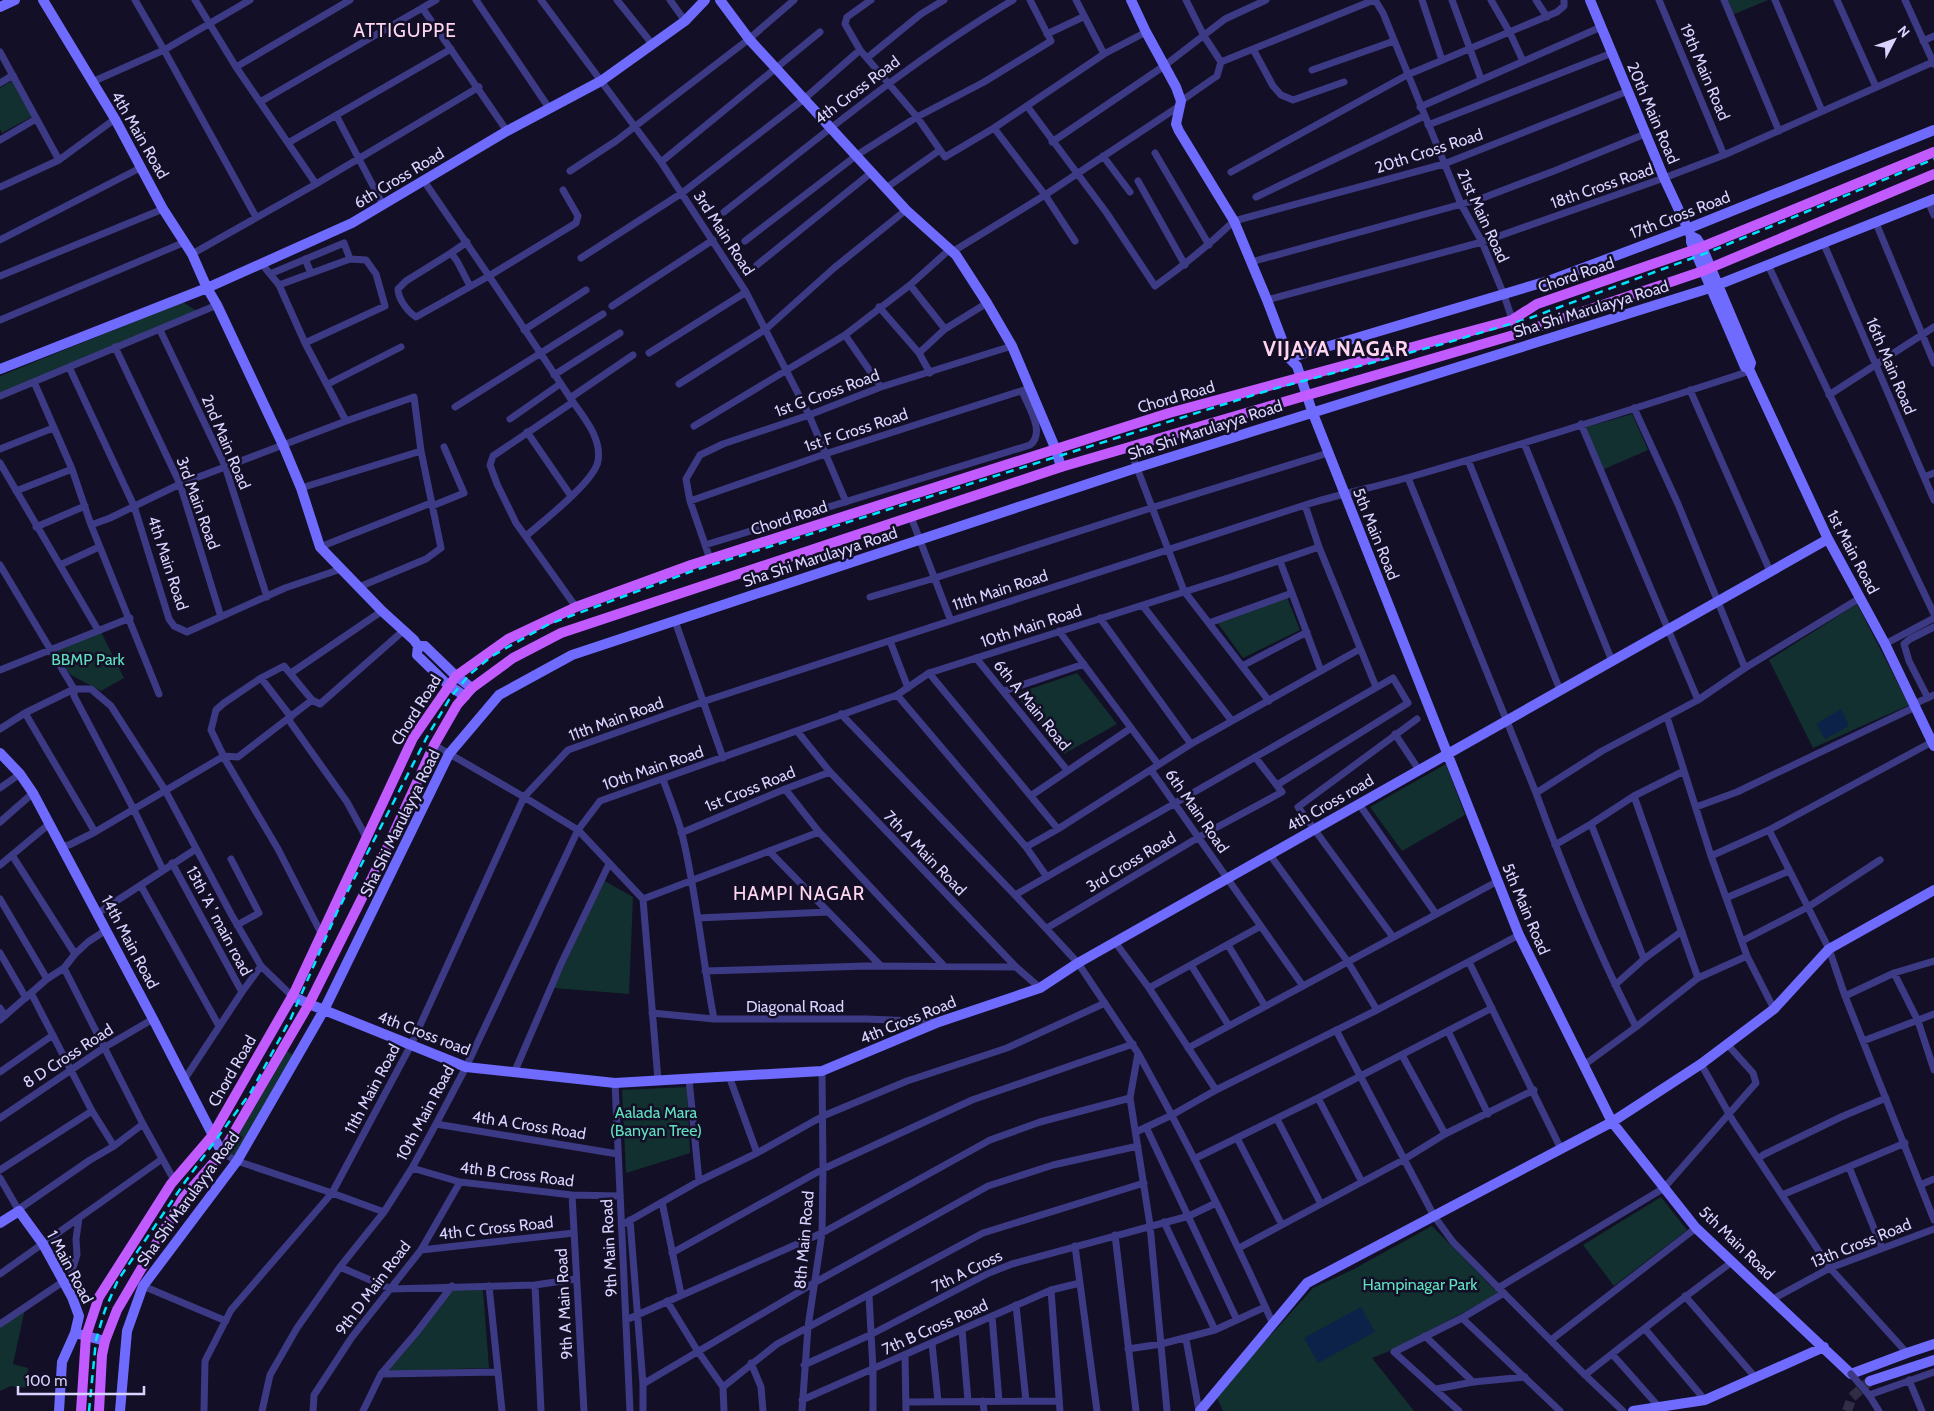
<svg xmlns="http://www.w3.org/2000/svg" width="1934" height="1411" font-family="Cabin,sans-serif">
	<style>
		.green { fill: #12302f }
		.water { fill: #0c2248 }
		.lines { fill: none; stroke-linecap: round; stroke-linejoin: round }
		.secondary-tunnel { stroke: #312d47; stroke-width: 10; stroke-dasharray: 10 5; stroke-linecap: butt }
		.street { stroke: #3d3a85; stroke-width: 7 }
		.secondary { stroke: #6f6bff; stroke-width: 10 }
		.primary { stroke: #c25bff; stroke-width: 10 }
		.rail { stroke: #00e5ff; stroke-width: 2.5; stroke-dasharray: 8 6; stroke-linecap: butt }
		.street-bridge { stroke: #3d3a85; stroke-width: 7 }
		.labels { text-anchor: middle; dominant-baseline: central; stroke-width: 5; stroke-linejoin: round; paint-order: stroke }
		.street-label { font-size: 16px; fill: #d9d4ff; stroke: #130f26 }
		.park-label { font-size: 16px; fill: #5fe0c0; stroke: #130f26 }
		.quarter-label { font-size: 19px; letter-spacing: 1px; fill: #ffd6f0; stroke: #130f26 }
		.district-label { font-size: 21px; font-weight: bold; letter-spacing: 1px; fill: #ffd6f0; stroke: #130f26 }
	</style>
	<rect width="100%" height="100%" fill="#130f26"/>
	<!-- green -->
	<path class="green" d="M1726 0H1768L1732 15Z
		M13 80 33 116 2 133 0 129V88Z
		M183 302 198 312 0 394V376Z
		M1632 414 1648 450 1602 470 1584 428Z
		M1287 597 1300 630 1243 658 1217 622Z
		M1857 604 1909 705 1813 748 1769 660Z
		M100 630 124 678 101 691 71 675 51 650Z
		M1077 673 1117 724 1064 754 1015 694Z
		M1446 764 1465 815 1402 851 1370 807Z
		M603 880 633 897 629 994 554 988Z
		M285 1050 295 1056 236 1158 226 1152Z
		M687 1087 690 1153 626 1173 622 1090Z
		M1661 1197 1687 1230 1614 1286 1583 1245Z
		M1432 1226 1499 1294 1392 1350 1372 1358 1414 1411H1223L1216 1396 1313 1288 1352 1270Z
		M454 1288 483 1290 489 1368 386 1371Z
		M25 1309 13 1364 28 1368 27 1388 11 1386 0 1391V1326Z"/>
	<!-- water -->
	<path class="water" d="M1841 709 1849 726 1825 739 1816 724Z
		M1361 1307 1375 1332 1318 1363 1304 1338Z"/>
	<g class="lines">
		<!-- secondary-tunnel -->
		<path class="secondary-tunnel" d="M1847 1411 1852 1397 1870 1381"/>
		<!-- street -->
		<path class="street" d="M135 0 164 50 256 217
			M195 0 236 67 316 184
			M476 0 549 108
			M541 0 661 162 746 292 809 415 846 502
			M617 0 653 45
			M670 0 685 21
			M871 0 847 17 845 24 860 50 917 117 945 157 994 128 1104 54 1146 32
			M1076 0 1104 54
			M1375 0 1383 13 1461 204 1482 242 1504 295 1517 334
			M1422 0 1442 60
			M1452 0 1481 79
			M1491 0 1510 33 1523 61
			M1536 0 1547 17
			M1659 0 1724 155
			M1724 0 1779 131
			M1775 0 1822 111
			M1837 0 1876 87
			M1905 0 1934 64
			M423 9 507 131
			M1047 34 1083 17
			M1923 41 1934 36
			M1253 49 1273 86 1281 95 1293 100 1344 82
			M0 52 59 160
			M867 58 921 14 944 0
			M1221 62 1374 0
			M236 67 350 0
			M1312 70 1394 41
			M92 82 164 50 250 0
			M0 83 13 75
			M1181 101 1217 76 1221 62 1204 36 1186 0
			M260 102 436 0
			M1027 106 1106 212 1155 286C1183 266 1209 245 1234 221L1444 164 1628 91
			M1420 107 1601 27
			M336 115 383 205
			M1428 125 1612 53
			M994 128 1045 195 1075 241
			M0 140 36 119
			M1052 142 1164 66 1225 19 1266 0
			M288 143 451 49
			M1155 153 1209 245
			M1103 156 1130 192
			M661 162 820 32
			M570 171 616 141 749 39 794 0
			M1231 172 1407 75 1557 12 1564 6V0
			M424 181 489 276 416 317C408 312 398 299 398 289L406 281 451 253
			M1138 181 1185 265
			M0 187 59 160 115 119
			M886 188 940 150
			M563 190 578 216 576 223 489 276 573 402 493 456 490 465 497 484 516 523 576 607
			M1256 197 1424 116
			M1928 201 1934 215
			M724 212C818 139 910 61 1013 0
			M1876 223 1934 363
			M0 240 142 167
			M745 241 857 155 917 117 984 82 1051 41 1030 0
			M467 242 451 253 457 261 470 286
			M1823 242 1934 500
			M952 252 1045 195 1181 105
			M192 254 316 184 479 87
			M581 258 682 193 804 99 860 50
			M305 259 311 273
			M1251 262 1480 199 1554 171 1645 134
			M757 265 872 172
			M1768 265 1934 614
			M270 274 344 243 350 259
			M0 276 163 209
			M279 285 350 259 366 260 376 274 385 306 305 343
			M910 285 945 329 919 353 930 373
			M1267 300 1482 242 1664 178 1724 155 1933 62
			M612 306 713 240
			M879 307 919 353
			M0 320 185 242
			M945 329 987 303
			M160 330 225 466 267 597
			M524 330 586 290
			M845 335 881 387
			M115 347 180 484 221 617
			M649 353 746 292
			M69 367 134 506 169 619 174 626 187 632 285 588 341 569
			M554 375 620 333
			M34 382 72 469 91 525 110 518 180 484 346 421 305 343 279 285 262 264
			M328 384 401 347
			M679 384 766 329 834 268 906 210
			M1690 390 1770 571
			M1829 395 1934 327
			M0 396 217 305
			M570 398 633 355
			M455 407 603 314
			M1634 408 1678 504 1745 668
			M510 419 560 384
			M346 421 414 397 421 451 441 548 426 559 359 587
			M1581 424 1698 700
			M694 426 845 335 910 285 949 250
			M527 432 571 496
			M1524 443 1612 661
			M1129 447 1184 591 1269 701
			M0 449 53 428
			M1468 460 1560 690
			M0 463 98 630
			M1924 477 1934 473
			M1408 478 1536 793C1565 873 1598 952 1636 1027
			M301 488 421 451
			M16 491 72 469
			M690 501 825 454 1024 390
			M1305 505 1319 547 1376 687
			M432 506 464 493 444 447
			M911 517 951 621
			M91 525 159 694
			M36 527 85 506
			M526 536C542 522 595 481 598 461 602 439 585 419 573 402
			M705 545 1030 445C1046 433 1028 406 1022 391
			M320 547 431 503
			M710 559 690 501 686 479 700 455 723 444 809 415 881 387 1012 346
			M1280 561 1321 671
			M0 565 74 689 25 713 0 729
			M60 565 99 547
			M870 597 935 578 1151 508 1328 453
			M1143 606 1232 721
			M1100 618 1191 744
			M675 621 723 758
			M1209 623 1292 593
			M1059 631 1158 764
			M890 641 908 688
			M1885 644 1934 618
			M976 658 1067 770
			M1242 666 1307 632
			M0 670 130 618
			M291 673 382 611
			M929 673 1058 829
			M261 678 291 717
			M1004 691 1084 664
			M897 695 1026 847 1047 877
			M1928 698 1909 661 1904 644 1910 639 1934 627
			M312 700 284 666 261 678 224 703 216 710 211 730 226 761 278 849 321 933
			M1914 704 1934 695
			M25 713 95 832
			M841 714 1015 895 1078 963 1138 1053 1130 1098 1150 1225 1167 1411
			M1667 717 1711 856 1747 956 1774 1009
			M288 719 347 802 366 837
			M797 731 830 772 1016 967 1040 988
			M1395 734 1419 770
			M434 745 524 797 578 830 643 899 658 1080
			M1151 770 1303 986
			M663 779C669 797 677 815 682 834 697 895 702 958 714 1019
			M0 788 20 774
			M785 789 819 832 944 966
			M1536 793 1602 751 1698 700 1745 668 1860 598
			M1032 795 1131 728
			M1634 796 1698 978
			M1359 804 1436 914
			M1696 807 1737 792 1915 707
			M0 822 33 793
			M1591 824 1644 959
			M1769 830 1829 949 1845 996 1934 1220
			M681 833 785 789 830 772
			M1555 845 1591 824 1634 796 1684 771
			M60 846 69 845 95 832 224 756 238 757 312 700 320 704 403 631
			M1026 847 1058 829 1191 744 1360 649
			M769 851 881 966
			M12 855 75 954
			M1270 855 1348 962 1377 1010
			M1711 856 1769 830 1932 742
			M231 859 259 913 237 925
			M172 863 242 992
			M0 865 48 825
			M163 870 133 808 74 696V689H91L111 706 165 790 231 914 261 966 292 996
			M141 886 219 1026
			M1015 895 1393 678 1408 703 1277 785
			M1726 898 1789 871
			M0 899 47 979
			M643 899 819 832
			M98 913 196 849
			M698 918 828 912
			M1047 928 1199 837 1282 792 1255 757
			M1393 937 1298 807 1417 719
			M1742 941 1808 907 1880 860
			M1115 942 1149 988 1216 1090
			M1228 945 1265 1006
			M0 953 26 998
			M1469 962 1561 1149
			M1191 965 1229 1026
			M64 968 143 1124 174 1180
			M705 971 866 966 1016 967
			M1894 973 1918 1021 1934 1070
			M1615 985 1644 959 1682 931
			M1149 988 1261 926
			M31 993 92 1111
			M1845 996 1894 973 1934 961
			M0 1008 5 1016
			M652 1013 714 1019H867L937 1022
			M0 1020 47 979 64 968 75 954 88 942 106 930
			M1336 1030 1434 1216 1453 1242 1585 1375 1623 1411
			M1448 1031 1488 1114
			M1863 1041 1934 1014
			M1188 1048 1498 881
			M1138 1053C1187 1141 1232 1232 1273 1324
			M1402 1055 1445 1134
			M1701 1064 1733 1121 1830 1268 1907 1353
			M1584 1065 1636 1027 1698 978 1747 956
			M0 1072 53 1035
			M514 1073 561 964 609 864
			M729 1076 757 1153
			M689 1079 699 1181
			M184 1080 242 992 261 966
			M615 1083 630 1411
			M1318 1098 1362 1182
			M0 1118 105 1047 153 1019
			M1277 1119 1321 1204
			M436 1124 618 1154
			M1146 1127 1237 1320
			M1136 1132 1172 1115 1216 1090 1377 1010 1519 935
			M1237 1138 1282 1225
			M222 1153 237 1161 332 1193 384 1212
			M1194 1159 1318 1098 1492 1008
			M1758 1159 1763 1155 1841 1117 1886 1098
			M1849 1167 1882 1248
			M412 1168 460 1182 572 1195 620 1196
			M0 1170 92 1111 114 1146
			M0 1178 19 1211
			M1920 1185 1934 1179
			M572 1195 584 1411
			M1782 1195 1905 1143
			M662 1202 681 1294
			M19 1209 90 1160 114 1146 143 1124
			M630 1220 643 1384V1411
			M1164 1222 1215 1330
			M622 1225 699 1181 757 1153 823 1116 907 1081 1007 1048 1105 1003
			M1115 1235 1136 1411
			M1075 1246 1097 1411
			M1239 1248 1403 1160 1445 1134 1534 1090
			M421 1250 574 1233
			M672 1253 823 1169 972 1100 1133 1044
			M340 1267 391 1289 535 1285 576 1279
			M0 1274 162 1159
			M535 1285 541 1411
			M143 1286 226 1321
			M489 1286 502 1411
			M1498 1288 1664 1188 1756 1083 1753 1073 1727 1044
			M1051 1290 1060 1411
			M869 1296 873 1369V1411
			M1685 1296 1755 1377
			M1773 1299 1830 1268 1934 1229
			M667 1301 697 1350 723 1387
			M1016 1305 1026 1401
			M992 1316 999 1401
			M1462 1318 1560 1411
			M626 1320 822 1233 990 1140 1040 1122 1130 1098
			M0 1324 70 1277 77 1255 76 1239 79 1218
			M1645 1329 1705 1400
			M962 1330 968 1401
			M1425 1336 1473 1382
			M1186 1339 1199 1411
			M1551 1340 1696 1228
			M932 1344 938 1401
			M1128 1349 1161 1344 1215 1330 1265 1307
			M1612 1354 1659 1407
			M905 1356 906 1411
			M751 1363 761 1387 763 1411
			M804 1365 872 1334 989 1273 1012 1264 1189 1216 1216 1203
			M381 1374 498 1372
			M1585 1375C1634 1337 1682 1298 1732 1262
			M1909 1380 1922 1411
			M643 1384 814 1283 988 1186 1053 1165 1138 1146
			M1436 1389 1473 1382 1525 1377
			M802 1400 1051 1290 1080 1283
			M983 1401 984 1411
			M906 1402 1059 1401
			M204 1411 205 1361 231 1310 332 1193 411 1045 524 797 568 750 711 699 1305 505C1340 494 1375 487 1410 477 1524 444 1637 408 1750 371
			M262 1411 270 1375 297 1328 340 1267 384 1212 412 1168 436 1124 466 1067 578 830 600 801 897 695 929 673 1231 577 1319 547
			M313 1411 314 1395 352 1337 421 1250 460 1182
			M363 1411 381 1374 416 1333 452 1286
			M724 1411 723 1387 777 1344 983 1233 1144 1183
			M802 1411 808 1327 822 1233 823 1169 822 1071
			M1459 1411 1394 1352 1462 1318 1504 1293
			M1879 1411 1869 1395 1934 1372"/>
		<!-- secondary -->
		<path class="secondary" d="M43 0 115 119 163 209 192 254 207 288 217 305 283 445 301 488 320 547 382 611 414 640 418 646 417 655 448 685 465 696
			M720 0 749 39 906 210 956 255 987 303 1012 346 1056 450 1061 467
			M1131 0 1146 32 1176 87 1181 101 1176 124 1179 131 1234 221 1267 300 1289 358 1297 366 1312 411 1519 935 1612 1122 1696 1228 1851 1374 1907 1353 1934 1344
			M1590 0 1664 178 1691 236V242L1745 367 1749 369 1828 539 1885 644 1934 746
			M0 7 15 0
			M1691 236 1697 239 1702 247 1751 363 1749 369
			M1289 358 1551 280 1687 229 1934 130
			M0 369 207 288 352 223 507 131 601 81 685 21 705 0
			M418 646H425L456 676 472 688
			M0 753 20 774 33 793 153 1019 222 1153
			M292 996 309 1004 466 1067 615 1083 822 1071 939 1022 1040 988 1078 963 1828 539
			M0 1223 19 1211 43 1244 72 1297 79 1316 75 1333 105 1341
			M1870 1381 1934 1360
			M59 1411 62 1362 75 1333
			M120 1411 127 1331 143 1286 237 1161 324 1010 449 754 499 695 572 655 1136 468 1710 288 1934 199
			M1200 1411 1307 1283 1612 1122 1701 1064 1774 1009 1829 949 1934 890
			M1633 1411 1705 1400 1824 1347"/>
		<!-- primary -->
		<path class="primary" d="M81 1411 86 1336 99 1297 171 1184 212 1136 294 993 413 738 456 676 508 639 576 607 691 565 1169 413 1512 320 1537 304 1702 247 1934 152
			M99 1411 102 1355 105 1341 117 1310 183 1198 222 1153 309 1004 386 850 434 745 457 705 472 688 513 658 561 633 1061 467 1517 334 1703 271 1934 174"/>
		<!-- rail -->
		<path class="rail" d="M89 1411 96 1340 105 1310 118 1280 185 1182 251 1092 291 1018 337 912 427 737 450 698 469 675 492 656 549 624 695 570 1273 389 1446 343 1530 318 1709 252 1934 159"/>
		<!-- street-bridge -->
		<path class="street-bridge" d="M1851 1374 1869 1395"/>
	</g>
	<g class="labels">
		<!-- street labels -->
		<g class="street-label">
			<text transform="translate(1705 72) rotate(67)">19th Main Road</text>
			<text transform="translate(857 90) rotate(-37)">4th Cross Road</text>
			<text transform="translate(1653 113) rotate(67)">20th Main Road</text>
			<text transform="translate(140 135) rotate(60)">4th Main Road</text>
			<text transform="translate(1429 151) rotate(-18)">20th Cross Road</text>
			<text transform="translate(399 178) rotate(-31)">6th Cross Road</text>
			<text transform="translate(1602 186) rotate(-19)">18th Cross Road</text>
			<text transform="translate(1680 215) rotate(-21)">17th Cross Road</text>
			<text transform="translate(1483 216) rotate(65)">21st Main Road</text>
			<text transform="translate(724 233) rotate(57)">3rd Main Road</text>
			<text transform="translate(1576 275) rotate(-19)">Chord Road</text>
			<text transform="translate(1591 309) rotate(-17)">Sha Shi Marulayya Road</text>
			<text transform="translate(1891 366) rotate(67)">16th Main Road</text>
			<text transform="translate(827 393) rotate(-20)">1st G Cross Road</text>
			<text transform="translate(1176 397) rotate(-16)">Chord Road</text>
			<text transform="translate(856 430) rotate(-18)">1st F Cross Road</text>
			<text transform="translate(1205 430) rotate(-18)">Sha Shi Marulayya Road</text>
			<text transform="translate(226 442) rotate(67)">2nd Main Road</text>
			<text transform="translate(198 503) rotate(70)">3rd Main Road</text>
			<text transform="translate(789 518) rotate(-18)">Chord Road</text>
			<text transform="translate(1376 534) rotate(68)">5th Main Road</text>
			<text transform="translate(1853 552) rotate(62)">1st Main Road</text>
			<text transform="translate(820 557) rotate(-18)">Sha Shi Marulayya Road</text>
			<text transform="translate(168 563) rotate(72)">4th Main Road</text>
			<text transform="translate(1000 590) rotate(-18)">11th Main Road</text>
			<text transform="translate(1031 626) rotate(-18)">10th Main Road</text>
			<text transform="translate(1032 705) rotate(51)">6th A Main Road</text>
			<text transform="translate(416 710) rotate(-58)">Chord Road</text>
			<text transform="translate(616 719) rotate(-20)">11th Main Road</text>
			<text transform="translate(653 768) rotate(-19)">10th Main Road</text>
			<text transform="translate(750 789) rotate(-22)">1st Cross Road</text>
			<text transform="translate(1330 803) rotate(-30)">4th Cross road</text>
			<text transform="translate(1197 811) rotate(55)">6th Main Road</text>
			<text transform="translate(400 823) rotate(-64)">Sha Shi Marulayya Road</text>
			<text transform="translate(925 853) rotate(46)">7th A Main Road</text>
			<text transform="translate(1131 862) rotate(-31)">3rd Cross Road</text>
			<text transform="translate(1526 909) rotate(67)">5th Main Road</text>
			<text transform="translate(219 921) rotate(62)">13th 'A ' main road</text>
			<text transform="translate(130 942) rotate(62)">14th Main Road</text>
			<text x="795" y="1006">Diagonal Road</text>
			<text transform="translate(908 1020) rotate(-22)">4th Cross Road</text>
			<text transform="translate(424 1033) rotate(21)">4th Cross road</text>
			<text transform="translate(68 1056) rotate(-33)">8 D Cross Road</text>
			<text transform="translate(232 1071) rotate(-60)">Chord Road</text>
			<text transform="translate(372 1089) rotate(-62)">11th Main Road</text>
			<text transform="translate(425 1113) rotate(-62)">10th Main Road</text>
			<text transform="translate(529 1125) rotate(9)">4th A Cross Road</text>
			<text transform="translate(517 1174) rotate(7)">4th B Cross Road</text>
			<text transform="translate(188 1199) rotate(-54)">Sha Shi Marulayya Road</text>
			<text transform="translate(496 1228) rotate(-6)">4th C Cross Road</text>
			<text transform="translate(804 1240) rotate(-85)">8th Main Road</text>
			<text transform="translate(1737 1243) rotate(44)">5th Main Road</text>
			<text transform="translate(1861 1243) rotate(-22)">13th Cross Road</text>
			<text transform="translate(609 1248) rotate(-93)">9th Main Road</text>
			<text transform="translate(70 1267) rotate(62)">1 Main Road</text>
			<text transform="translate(967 1271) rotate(-26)">7th A Cross</text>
			<text transform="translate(373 1288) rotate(-53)">9th D Main Road</text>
			<text transform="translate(564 1304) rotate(-93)">9th A Main Road</text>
			<text transform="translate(935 1327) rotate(-24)">7th B Cross Road</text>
		</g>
		<!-- park labels -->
		<g class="park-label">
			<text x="88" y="659">BBMP Park</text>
			<text x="656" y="1112">Aalada Mara<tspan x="656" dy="18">(Banyan Tree)</tspan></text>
			<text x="1420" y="1284">Hampinagar Park</text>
		</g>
		<!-- quarter labels -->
		<g class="quarter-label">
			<text x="405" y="30">ATTIGUPPE</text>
			<text x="799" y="893">HAMPI NAGAR</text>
		</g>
		<!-- district labels -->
		<g class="district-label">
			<text x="1336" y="348">VIJAYA NAGAR</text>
		</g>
	</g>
	<!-- north arrow -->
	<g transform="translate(1894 40) rotate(49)" stroke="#130f26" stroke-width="4" paint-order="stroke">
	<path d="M0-4L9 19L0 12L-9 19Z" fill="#d9d4ff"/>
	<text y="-8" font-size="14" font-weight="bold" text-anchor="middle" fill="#d9d4ff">N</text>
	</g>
	<!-- scale -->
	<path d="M18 1386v8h126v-8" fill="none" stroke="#d9d4ff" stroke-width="2.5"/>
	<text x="25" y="1386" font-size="15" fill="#d9d4ff" stroke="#130f26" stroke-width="4" paint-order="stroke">100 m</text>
</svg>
